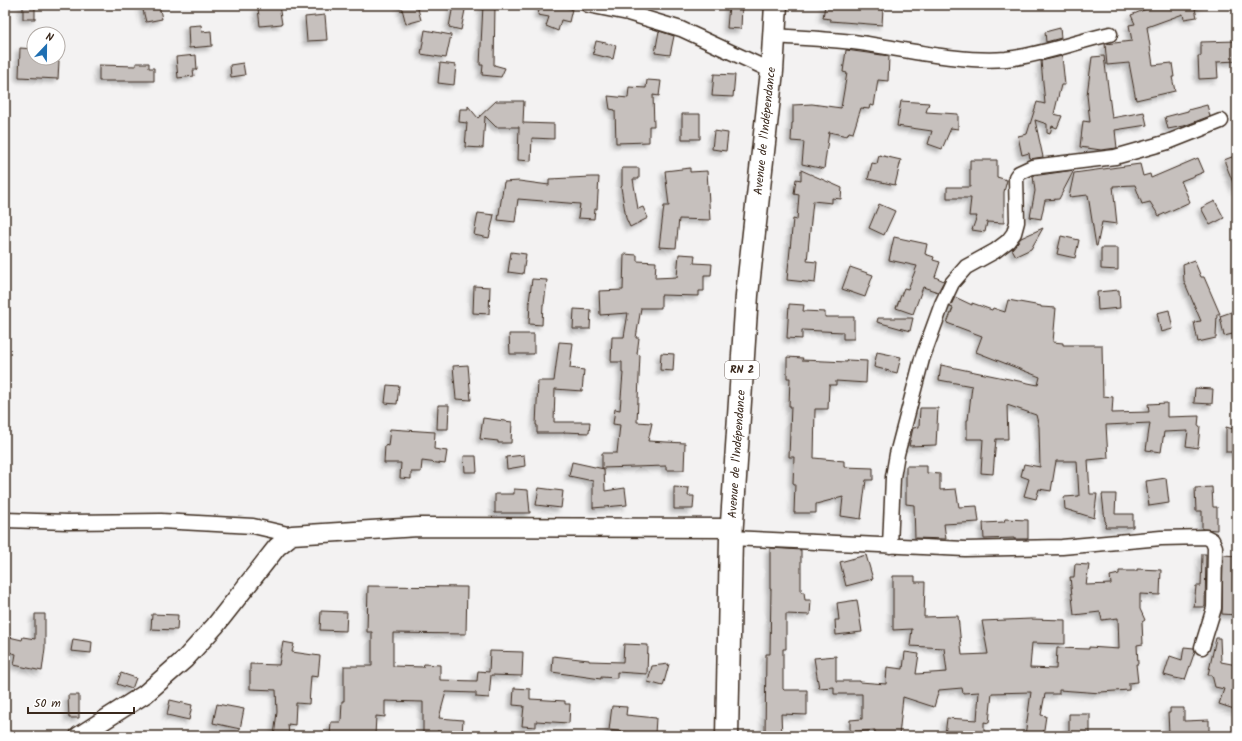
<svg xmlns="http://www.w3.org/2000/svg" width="1242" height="741" font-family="Kalam,sans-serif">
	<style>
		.building { fill: #c6c0bd; stroke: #3b2a1e; filter: url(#shadow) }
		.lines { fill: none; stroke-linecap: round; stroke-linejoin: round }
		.minor-casing { stroke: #3b2a1e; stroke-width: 17 }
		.tertiary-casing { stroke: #3b2a1e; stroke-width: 21 }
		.primary-casing { stroke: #3b2a1e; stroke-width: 25 }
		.minor { stroke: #fff; stroke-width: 14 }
		.tertiary { stroke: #fff; stroke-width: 18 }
		.primary { stroke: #fff; stroke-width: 22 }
		.labels { text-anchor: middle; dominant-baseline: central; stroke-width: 4; stroke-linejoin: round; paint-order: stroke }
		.shield { fill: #fff; stroke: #766a62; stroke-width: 1 }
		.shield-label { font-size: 11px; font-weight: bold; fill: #3b2a1e }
		.street-label { font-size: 12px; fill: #3b2a1e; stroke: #fff }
	</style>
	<defs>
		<filter id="shadow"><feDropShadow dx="-3.5" dy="3.5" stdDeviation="2" flood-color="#0004"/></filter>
	</defs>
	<rect width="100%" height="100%" fill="#f3f2f2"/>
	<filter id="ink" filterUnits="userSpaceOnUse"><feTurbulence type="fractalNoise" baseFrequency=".025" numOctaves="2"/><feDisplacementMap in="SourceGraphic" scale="8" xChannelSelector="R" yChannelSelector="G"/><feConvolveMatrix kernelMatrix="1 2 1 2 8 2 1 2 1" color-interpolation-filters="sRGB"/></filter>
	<g filter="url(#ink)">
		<!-- building -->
		<path class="building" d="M23 5H35V19H23Z
			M149 5H159L162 19 146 22 142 6Z
			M279 5 282 24 260 26 258 8Z
			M401 5H417L421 20 406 24Z
			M453 5H466L461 30 449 27Z
			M483 5H495L494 65 505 68 501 77 482 75 483 65H480Z
			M540 5H555L572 9 569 22 561 20 558 31 546 26 549 17 538 15Z
			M729 5H742L741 29 727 28Z
			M825 5H852L883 8 882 25 830 21V19L823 18Z
			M1157 5H1203L1204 6 1195 9 1197 17 1184 19 1183 14 1147 27 1153 65 1172 63 1174 77H1172L1175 91 1136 100 1129 63 1107 65 1105 44 1132 41 1129 25 1135 24 1131 15Z
			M325 15 327 40 307 41 305 17Z
			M201 25 202 32 211 31 212 46 189 48 188 26Z
			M1060 28 1061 38 1046 42 1045 32Z
			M425 30 451 35 446 58 421 54Z
			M659 31 674 36 670 55 655 53Z
			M596 41 616 45 613 59 593 54Z
			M1237 41V61L1217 62 1218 78 1199 79 1198 56H1201V42Z
			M20 48 34 49V58H47V61H59L58 79 19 77Z
			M846 50 889 56 888 81 878 80 874 106 870 105 869 109 861 108 853 133 849 132 847 136 829 132 824 169 802 164 804 142 791 141 792 123H793V105L812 104 841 108 847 73 843 72Z
			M196 55 197 70H193L194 76 178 78 176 57Z
			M1062 56 1065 85H1061L1054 114 1062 116 1057 128 1052 126 1050 134 1047 133V124L1035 120 1043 157 1030 159 1029 153 1022 155 1018 136 1027 134 1037 102 1045 104 1041 61Z
			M1104 56 1112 118 1144 112 1147 125 1115 130 1117 148 1101 150 1080 147 1083 121 1090 122 1087 95 1092 57Z
			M136 63H149V68H154V81H99V65L136 66Z
			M243 63 245 75 231 77 230 65Z
			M440 63 456 65 454 85 438 83Z
			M714 74 735 75 733 97 712 96Z
			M647 80 661 81 659 96 653 95 654 126H649V142L616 143 615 110 610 109 608 96 628 98 629 87 646 88Z
			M496 101H524L523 123 554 124V139L532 138 531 161 518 160 519 127H496L485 116 483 148 465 147 467 123 459 122 460 109H468V106L478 118Z
			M901 101 929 103 926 112 958 114V129L951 128 942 149 928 144 932 131 897 126Z
			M1207 105 1210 116 1184 126 1168 129 1165 117 1188 111V110Z
			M682 114H700V139H682Z
			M714 131 728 133 726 151 712 149Z
			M879 155 901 160 895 185 868 179 872 163 877 164Z
			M1237 155V190H1236L1224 160Z
			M1198 158 1204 172 1181 181 1190 202 1159 216 1150 202 1142 204 1135 185 1113 186 1117 224 1102 222 1097 246H1096L1088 195 1069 197 1074 173 1140 164 1143 176 1150 174 1151 178Z
			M970 160H997V177L1007 180 1004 192V223L987 222 985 232 972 230 977 216H969L971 198H947V187H970Z
			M622 168H639V179H633L638 209 643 207 648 218 630 227 626 218 621 187 622 186Z
			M690 168V172L707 171 710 220 679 219 676 248 659 247 664 206H669L665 171Z
			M801 170 842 188 841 199 832 198V203L813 201 807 261 817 262 815 283 787 280 793 219 797 220 799 195 794 194 796 179 801 180Z
			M1074 170 1059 199 1045 200 1041 219 1030 217 1035 191 1033 176Z
			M591 177H599L597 209H595L594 219 578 218 580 204 518 199 515 222 498 220 504 182 519 181 549 185V179Z
			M1215 201 1224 218 1210 225 1201 208Z
			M879 204 895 211 884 235 869 228Z
			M478 213 494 215 489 238 474 235Z
			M1043 228 1031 249 1016 256 1012 249 1021 238Z
			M1061 236 1079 240 1075 258 1057 254Z
			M894 237 927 244 925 254 934 257 933 260 940 262 935 277 944 281 938 292 923 287 913 314 896 308 904 288 908 289 917 266 889 260Z
			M1101 248H1118V270L1101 269Z
			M511 252 526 254 523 274 508 272Z
			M624 254 637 255V261L656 262 655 278 677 277 679 254 695 255 694 263 712 264 711 275H704V291H699V296L661 295V308H641L636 338H639L637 354 640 355 637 422 652 423 648 441 685 443 684 470H666V466L602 468V453H617L620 425 613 424 615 409 620 410 623 373H622V362H611L612 337H624L628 313 600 315 599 291 623 290Z
			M1194 260 1201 277H1204L1220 314H1217L1216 338 1198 342 1194 322 1201 321 1184 281 1183 264Z
			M850 267 873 275 865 297 842 289Z
			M532 279 547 280 544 304H543L542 325 529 324 530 302H529Z
			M474 286 490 287 489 314 473 313Z
			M1119 290 1120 308 1098 310 1097 292Z
			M955 297 972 305V303L992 310 993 308 1005 312 1008 300 1041 306V307L1056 308 1053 342 1063 343V345H1102L1103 396 1113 397 1112 413 1149 412 1148 404 1167 403V417L1199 416 1198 426H1200L1198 448 1186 446 1188 431 1164 432 1161 452 1146 450 1150 423 1106 425 1108 458 1088 460 1090 494H1097L1094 518 1065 509 1064 497 1079 496 1077 461H1056L1051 491 1039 489 1036 499 1024 496 1029 479 1021 476 1024 464 1040 467 1039 427 1036 415 1007 405 1008 439H996L993 474 981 473 983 439H967V420H968L972 386 939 380 941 365 1038 385 1040 377 976 352 982 336 947 323 953 308 950 307Z
			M789 304 804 305 803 311 825 312V317H854V339H843V332L802 330V339L787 338Z
			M574 309 591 310 590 329H573Z
			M1169 310 1173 329 1161 332 1157 313Z
			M1237 310V333L1224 336 1220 316Z
			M878 318H913L910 331 877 322Z
			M509 334H534V354H510Z
			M559 342 573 343 570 368 584 370 582 391 555 389 554 422H590L589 433 564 432V433H537V425H536L538 381H554Z
			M877 352 901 357 897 373 874 367Z
			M661 353 674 354 673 371 660 370Z
			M787 357 803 358 802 360 847 362V360L867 361 866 383 836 381V385H829L828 409H815L814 458 844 461V467L873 468V480H866L861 519 841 516 843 497 816 504V513H794L795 484 793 483 794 457H789L791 406H789L790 378H787Z
			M468 365 471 400 456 399 453 366Z
			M387 385 399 386 397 404 385 403Z
			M1195 388 1213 389 1212 404 1194 403Z
			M438 405H449L448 429H437Z
			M920 408H938L936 445 909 446 913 428 919 427Z
			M483 418 512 422 511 443H498V441L480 439Z
			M1226 427 1237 430V452H1226Z
			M390 429 435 432 434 449 447 451 445 464 422 461 421 472H411V479L400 478 401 463H384L385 445 388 446Z
			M524 455 525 466 507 469 506 457Z
			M464 456H476L477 472H465Z
			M572 462 604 469 605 491 625 488 627 505 593 508V481L569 476Z
			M906 466H927V473L940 474V490L956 489 959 507 977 506 979 522 944 524 946 539 915 538 914 505 906 504Z
			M1166 478 1169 503 1149 506 1146 481Z
			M674 487 689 488 688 496H694L693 509H674Z
			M1212 487 1213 507H1217V530L1202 529V511H1196L1195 488Z
			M539 488 563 491 561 508 536 505Z
			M514 489 528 490 530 513H495V494H514Z
			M1102 494H1116L1115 514H1133V527H1105L1106 522 1105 521Z
			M1005 519 1028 520V539H1014V538L984 539 983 523 1004 522Z
			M770 548 801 550V592H804L805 600H811L810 615 786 614V649H783V689L784 690H807V715L781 714 782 736H765L766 654H770L771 589H770Z
			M1202 554H1206L1205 607H1194L1196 586H1201Z
			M866 555 873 579 846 586 840 562Z
			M1223 555 1237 556V615L1222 614Z
			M1075 564 1089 565 1086 585 1111 584 1110 576 1119 574V571H1137V569L1161 570 1160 595 1140 594V609L1145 620 1142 622 1143 644 1137 645 1138 664H1136L1138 682 1129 683V690L1101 692V693L1059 690V694H1045L1041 715 1046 716 1043 736H1025L1031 692 992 693 989 723 984 722V732L967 731 966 736H945L947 718 977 720 979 692 963 693 962 688 939 690 934 707 903 697 899 736H875V730L850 732V720L862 719V694H834V687L819 688 814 658 836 656V681H860V682L886 684 887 667 903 669 905 652 919 654 916 674 947 672 944 648 910 646 912 629 893 630V576H915V582H925L924 617 958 616 962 655 988 654 982 621 1031 619 1065 620V644L1032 643 1030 668 1056 669 1057 648 1089 649V647L1119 649 1118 618 1102 620 1100 612 1074 615 1070 577H1074Z
			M368 586 467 587 466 634 393 633V666L423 667 424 664 440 665V680L477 681 478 671 489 672 490 651 523 652 522 676 491 675 489 698 476 697V693L446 692 439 718 463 720 462 733 437 731V736H423V702L385 701V717L376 716 375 736H330L331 722H341L342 701H344V666H372V632H367Z
			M857 600 862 632 836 635 835 620H839L837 603Z
			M321 611 347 612 346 631 320 630Z
			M35 614H45V648L42 671 14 665 16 654 5 651V636L22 640 23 637 35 639Z
			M152 614 178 615 177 630 151 629Z
			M1216 638H1220L1221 662 1237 665V710L1219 704 1224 689 1215 687 1212 675H1208Z
			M73 639 92 642 91 653 71 651Z
			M283 642 294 644 292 652 320 656 318 677 311 676 309 704 296 703 295 725 288 724 289 736H274L277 712 276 690 250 689V664L279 665Z
			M624 644 648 645 647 674 617 672V678L601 677V679L552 672 553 656 589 660V661L623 662Z
			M1184 647 1194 648 1195 651 1185 680 1175 678 1164 675 1170 656 1182 660Z
			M669 664 663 686 648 682 652 666Z
			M121 673 136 678 132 689 117 684Z
			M514 688 530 689V699L565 701V704H570L569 723 536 721V727L522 726 524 706 513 705Z
			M68 695H79V718H69Z
			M170 700 192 705 189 720 167 715Z
			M217 704 244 709 240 729 213 723Z
			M612 706 627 707 626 715 656 718 655 734 640 733V734L609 730Z
			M1170 708H1184V721L1209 720V736H1198V732L1169 733 1168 713H1170Z
			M1069 714H1090V736H1069Z"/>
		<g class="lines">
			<defs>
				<path id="minor" d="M588 5 628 13 681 29 772 71
					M774 36C800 38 827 39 853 42 901 48 958 63 1006 59 1042 55 1075 42 1110 34
					M5 520 68 522 161 521 253 526 292 535
					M731 538 965 549 1062 547 1161 538 1206 537 1212 540 1215 547 1214 608 1202 647
					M890 546 893 477 897 454 922 359 942 304 952 283 966 267 995 251 1008 241 1014 233 1017 222 1016 177 1019 173 1032 167 1115 157 1168 142 1221 121"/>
				<path id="tertiary" d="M79 736 145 694 185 659 215 626 277 547 292 535 418 527 732 528"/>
				<path id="primary" d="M727 736 731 538 747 295 772 71 776 5"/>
			</defs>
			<!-- minor casing -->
			<use href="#minor" class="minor-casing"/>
			<!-- tertiary casing -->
			<use href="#tertiary" class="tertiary-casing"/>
			<!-- primary casing -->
			<use href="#primary" class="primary-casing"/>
			<!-- minor -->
			<use href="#minor" class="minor"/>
			<!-- tertiary -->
			<use href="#tertiary" class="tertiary"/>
			<!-- primary -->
			<use href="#primary" class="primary"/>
		</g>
	</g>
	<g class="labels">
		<!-- shield labels -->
		<rect class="shield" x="725" y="361" width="34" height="18" rx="3"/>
		<g class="shield-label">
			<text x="742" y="370">RN 2</text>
		</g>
		<!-- street labels -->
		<g class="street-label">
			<text transform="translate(765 131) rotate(-84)">Avenue de l'Indépendance</text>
			<text transform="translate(737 454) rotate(-86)">Avenue de l'Indépendance</text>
		</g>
	</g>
	<!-- margin -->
	<rect width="1242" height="741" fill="none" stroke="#fff" stroke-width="20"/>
	<rect x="10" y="10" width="1222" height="721" fill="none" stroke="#3b2a1e" stroke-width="1.5" filter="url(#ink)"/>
	<!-- north arrow -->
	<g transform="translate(46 46) rotate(22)"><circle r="19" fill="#ffffff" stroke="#b1aaa5"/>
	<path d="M0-3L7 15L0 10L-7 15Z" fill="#1f6fb2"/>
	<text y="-6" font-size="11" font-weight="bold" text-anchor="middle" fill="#3b2a1e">N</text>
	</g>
	<!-- scale -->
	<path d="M28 707v6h106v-6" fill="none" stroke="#3b2a1e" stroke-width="2"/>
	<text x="34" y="707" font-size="12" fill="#3b2a1e" stroke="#ffffff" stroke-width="3" paint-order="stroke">50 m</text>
</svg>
